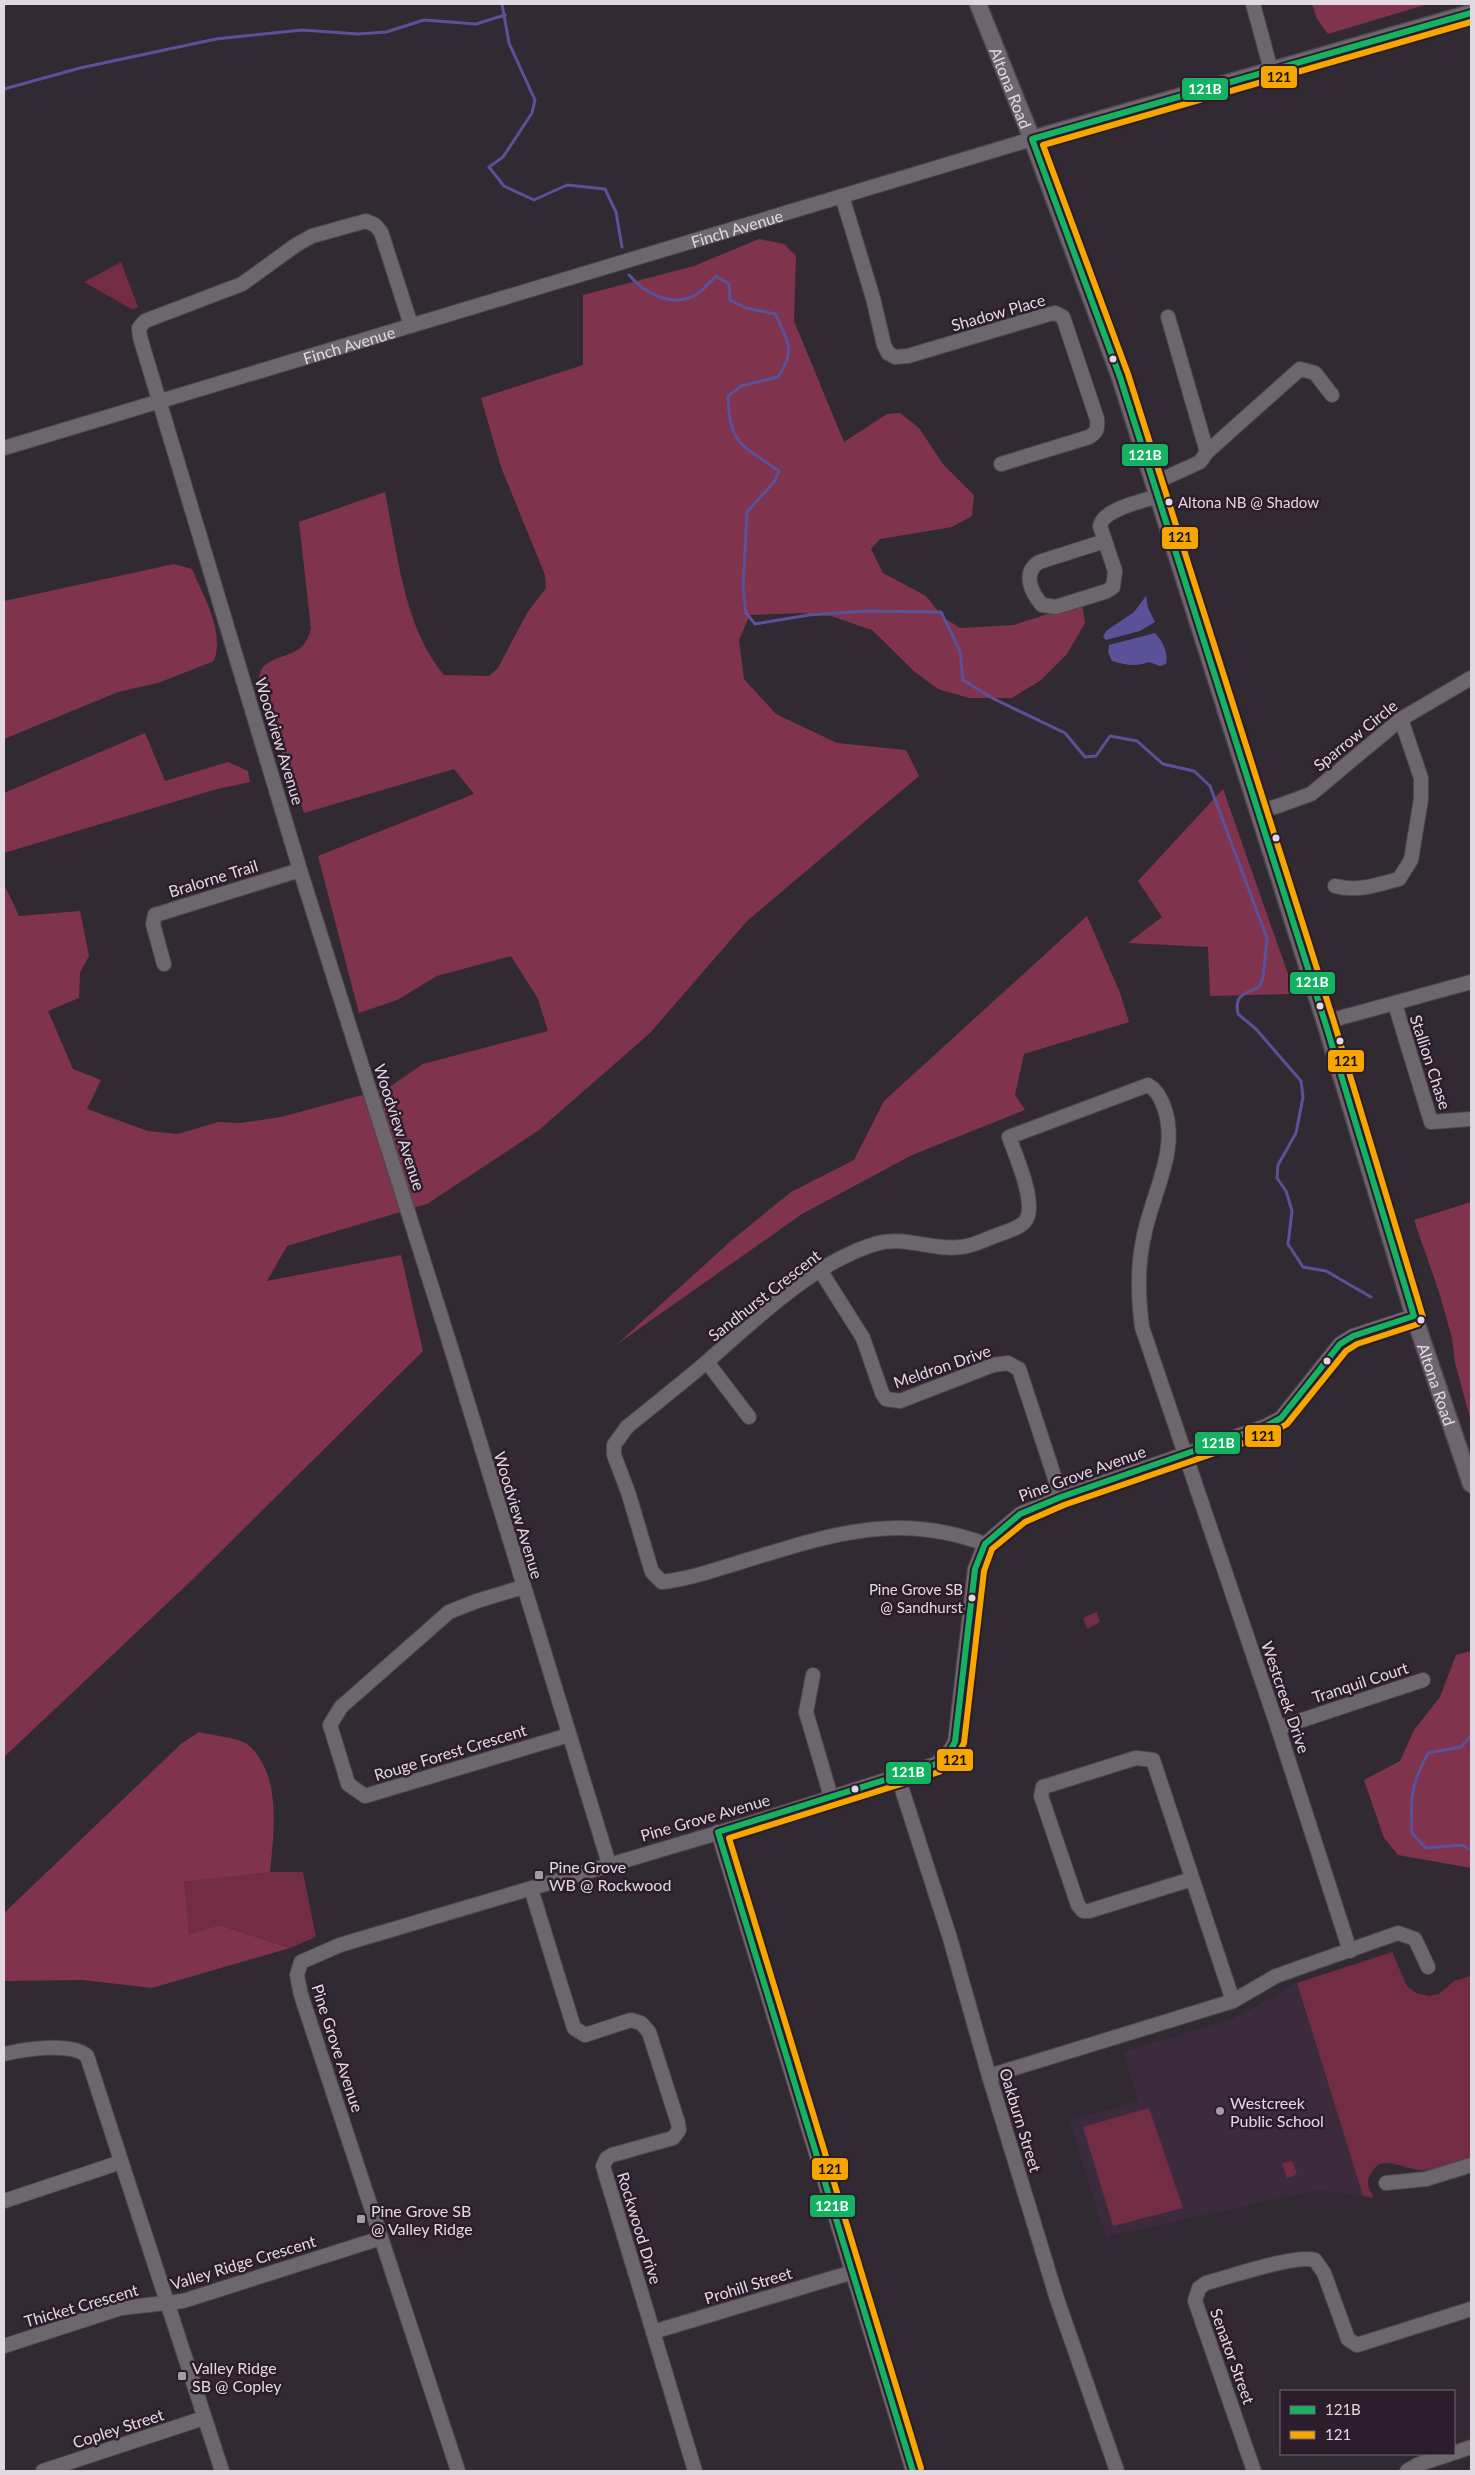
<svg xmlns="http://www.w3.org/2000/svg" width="1475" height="2475" font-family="Lato,sans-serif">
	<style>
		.built { fill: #3c2a3d }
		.green { fill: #722d44 }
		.forest { fill: #7f334d }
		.water { fill: #5b5198 }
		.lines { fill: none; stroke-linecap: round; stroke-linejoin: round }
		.stream { stroke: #5b5198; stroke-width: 3 }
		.minor-casing { stroke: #4e474e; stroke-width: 16 }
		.major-casing { stroke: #4e474e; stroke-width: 19 }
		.minor { stroke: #6c666d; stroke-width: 14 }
		.major { stroke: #6e666f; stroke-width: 16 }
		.bus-1-casing { stroke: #2b1d2c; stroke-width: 10 }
		.bus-2-casing { stroke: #2b1d2c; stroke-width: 10 }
		.bus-1 { stroke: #13b361; stroke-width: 6 }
		.bus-2 { stroke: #f7a600; stroke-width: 6 }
		.bus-dot { fill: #e2d8e2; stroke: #2b1d2c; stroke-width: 2 }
		.poi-dot { fill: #a49ba4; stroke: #2b1d2c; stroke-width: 2 }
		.labels { text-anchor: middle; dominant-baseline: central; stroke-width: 5; stroke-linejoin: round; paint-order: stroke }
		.bus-label { font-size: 15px; fill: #e2d8e2; stroke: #2b1d2c; text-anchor: start }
		.street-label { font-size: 16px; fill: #e2d8e2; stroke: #2b1d2c }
		.poi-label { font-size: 16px; fill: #e2d8e2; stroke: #2b1d2c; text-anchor: start }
		.line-badge { stroke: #2b1d2c; stroke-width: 2 }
		.badge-label { font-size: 14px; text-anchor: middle; font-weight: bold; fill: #fff }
		.pale-badge-label { font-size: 14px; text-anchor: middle; font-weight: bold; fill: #111 }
	</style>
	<rect width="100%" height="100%" fill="#322a32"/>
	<!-- built -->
	<path class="built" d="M1297 1983 1363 2196 1317 2190 1106 2237 1069 2121 1138 2101 1123 2052 1235 2018Z"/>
	<!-- green -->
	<path class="green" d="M121 262 138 307 133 310 84 282Z
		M1097 1612 1100 1622 1087 1629 1083 1618Z
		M270 1872H303L316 1937 290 1948 219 1925 189 1936 183 1882Z
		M1392 1952 1407 1986 1416 1993 1429 1996 1439 1994 1454 1981 1471 1976V2157C1457 2161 1441 2168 1426 2170 1408 2173 1385 2153 1373 2170 1370 2175 1367 2179 1368 2184 1368 2189 1373 2193 1373 2198L1363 2196 1297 1983Z
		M1149 2108 1183 2208 1113 2226 1083 2127Z
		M1292 2161 1297 2174 1287 2178 1282 2163Z"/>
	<!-- forest -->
	<path class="forest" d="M1312 4H1428L1328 34 1317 19Z
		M759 239 784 244 796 256 794 321 844 442 887 414 900 413 919 428 943 464 974 495 972 516 952 527 880 539 871 549 883 573 926 596 943 617 960 628 1014 625 1082 603 1085 623 1067 654 1041 680 1012 698H969L938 689 915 672 872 630 831 616 802 613 750 615 739 640 744 679 776 714 837 743 906 750 919 776 747 921 650 1033 539 1130 427 1204 287 1246 267 1281 401 1255 423 1351 192 1580 4 1757V884L19 916 80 911 89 956 80 973 79 998 48 1011 73 1069 101 1080 87 1109 148 1131 178 1134 218 1122 240 1123 281 1117 388 1088 423 1064 548 1031 538 999 511 956 437 976 397 1000 359 1013 318 856 474 794 454 769 304 813 257 682C259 678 260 671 263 667 282 650 303 660 311 629L299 522 385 492C397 551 404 628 444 675L489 676 498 668 527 613 546 588 545 575 501 467 481 398 583 365V295L694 266Z
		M174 564 192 569C203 596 225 631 214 661L158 683 118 692 4 739V601Z
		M145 733 165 781 228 762 248 771 250 782 217 789 4 853V793Z
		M1223 789 1295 994H1296L1210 996 1208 947 1128 943 1162 917 1138 881Z
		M1087 916 1120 993 1129 1022 1024 1054 1015 1095 1025 1110 912 1155 802 1214 616 1345 732 1240 791 1192 854 1160 884 1101Z
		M1471 1202V1421L1455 1363 1452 1338 1439 1292 1414 1220Z
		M1471 1651V1868L1398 1855 1384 1838 1364 1780 1400 1761 1414 1730 1440 1697 1456 1655Z
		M199 1732C210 1735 240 1738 247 1744 282 1772 274 1832 270 1872L184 1882 189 1935 219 1925 290 1948 152 1988 82 1980 4 1981V1913L182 1743Z"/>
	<!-- water -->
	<path class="water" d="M1146 596 1148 608 1155 622 1140 631 1106 640 1103 637 1106 631 1134 612Z
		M1155 633C1162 640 1169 653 1166 664L1160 666 1149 662C1137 667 1125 665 1112 661L1108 652 1109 645Z"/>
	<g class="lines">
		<!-- stream -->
		<path class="stream" d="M502 4 509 43 535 100 532 113 503 157 489 167 504 186 534 200 567 185 605 189 616 212 622 247
			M4 89 80 68 216 39 302 30 358 34 386 32 424 20 476 24 505 15
			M629 275C644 293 672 308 695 295 703 291 710 282 716 276L729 284 730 300 746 308 775 314C788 340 796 351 778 377L741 386 728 396C729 445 742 445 779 471L774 482 747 512 743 588 746 613 755 624 809 615 866 611 941 612 960 651 963 680 992 698 1065 733 1085 757 1096 756 1110 736 1137 741 1163 764 1194 771 1210 786 1267 938 1263 978 1259 987C1244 995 1234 994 1238 1014L1256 1029 1301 1081 1303 1097 1296 1133 1278 1165 1277 1178 1286 1191 1292 1211 1288 1244 1303 1267 1326 1271 1371 1297
			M1471 1736 1461 1747 1428 1753C1411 1785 1410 1797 1412 1833L1426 1848 1462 1845 1471 1850"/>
		<defs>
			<g id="minor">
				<path d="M1253 4 1271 70"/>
				<path d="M842 196 873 298 884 345 888 353 895 357 908 356 1046 315 1055 313 1063 317 1097 419C1098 429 1097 432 1089 437L1001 464"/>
				<path d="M1168 317 1207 452"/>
				<path d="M411 325 381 232 375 225 366 221 312 236 296 245 242 284 145 321 139 328 140 337 300 870 452 1351 609 1864"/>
				<path id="s1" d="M4 448 1032 139"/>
				<path d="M1154 483 1200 462 1207 452 1300 369 1315 373 1332 395"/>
				<path d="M1105 541 1039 562C1022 573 1031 592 1042 605L1056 607 1107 591 1113 587 1115 571 1100 526C1103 509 1143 501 1158 496"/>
				<path d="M1258 811 1275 807 1311 794 1401 719 1471 678"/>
				<path d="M1335 886C1358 892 1377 885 1399 879L1411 860 1421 799V778L1401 719"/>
				<path d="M164 964 153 924 155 915 300 870"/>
				<path d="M1395 1004 1431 1122 1471 1119"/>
				<path d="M1325 1022 1471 982"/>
				<path d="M820 1270 863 1338 882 1393 886 1399 900 1401 993 1365 1008 1363 1019 1369 1061 1497"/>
				<path d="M707 1362 749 1417"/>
				<path d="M985 1544C897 1511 829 1535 744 1561 717 1569 690 1579 662 1582L652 1572 628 1492 614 1455V1445L627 1427C654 1405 682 1383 709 1360 757 1318 813 1263 875 1244 904 1235 932 1251 961 1247 974 1246 988 1238 1000 1234 1008 1231 1022 1227 1026 1220 1037 1203 1015 1154 1009 1137L1148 1085C1156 1090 1158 1094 1162 1102 1182 1146 1152 1193 1144 1236 1137 1266 1138 1297 1142 1327L1278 1728 1350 1951"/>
				<path d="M523 1587 477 1601 449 1612 341 1707 330 1725 346 1777 348 1784 365 1796 569 1735"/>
				<path d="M813 1675 806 1712 831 1797"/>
				<path d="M1278 1728 1423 1680"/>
				<path d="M898 1777 949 1935 989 2076 1057 2299 1117 2471"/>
				<path d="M718 1832 913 2471"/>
				<path d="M1192 1879 1089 1911H1083L1078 1905 1041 1796 1043 1787 1136 1758 1153 1760 1233 2001"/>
				<path d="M531 1889 574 2028 585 2035 631 2020 641 2023 649 2032 678 2123 679 2130 673 2138 612 2155 607 2158 603 2166 695 2471"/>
				<path d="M4 2054C24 2049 72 2042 87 2056L222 2471"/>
				<path d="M989 2076 1233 2001 1276 1976 1398 1933 1415 1939 1428 1967"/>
				<path d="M1386 2183 1426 2179 1471 2165"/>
				<path d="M4 2201 121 2162"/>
				<path d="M653 2332 853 2272"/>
				<path d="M4 2346 121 2308 183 2301 381 2238"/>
				<path d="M1454 2453 1471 2447"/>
				<path d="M43 2471 204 2418"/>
				<path d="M458 2471 301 1995 297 1975 301 1962 340 1945 751 1823 936 1764 948 1754 955 1742 975 1569 985 1544 1020 1514 1061 1497 1266 1426 1281 1418 1340 1344 1353 1336 1414 1316"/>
				<path d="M1254 2471 1195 2301 1199 2288 1206 2283C1229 2277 1296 2254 1315 2260L1324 2273 1348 2339 1357 2345 1471 2309"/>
				<path d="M1407 2471 1417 2465 1450 2454"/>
			</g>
			<g id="major">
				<path id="s2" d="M978 4 1032 139 1120 377 1325 1022 1414 1316 1471 1484"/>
				<path d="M1032 139 1471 13"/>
			</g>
		</defs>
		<!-- minor casing -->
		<use href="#minor" class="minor-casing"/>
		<!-- major casing -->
		<use href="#major" class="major-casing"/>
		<!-- minor -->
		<use href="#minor" class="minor"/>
		<!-- major -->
		<use href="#major" class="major"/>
		<defs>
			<path id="bus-1" d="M913 2471 718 1832 936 1764 948 1754 955 1742 975 1569 985 1544 1020 1514 1061 1497 1266 1426 1281 1418 1340 1344 1353 1336 1414 1316 1325 1022 1120 377 1032 139 1471 13"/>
			<path id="bus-2" d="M921 2468 729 1838 939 1772 955 1760 964 1743 984 1571 992 1549 1025 1522 1064 1505 1270 1434 1287 1424 1346 1351 1357 1344 1418 1324 1423 1317 1333 1019 1128 374 1043 145 1471 22"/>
		</defs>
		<!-- bus-1 casing -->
		<use href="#bus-1" class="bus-1-casing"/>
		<!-- bus-2 casing -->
		<use href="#bus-2" class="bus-2-casing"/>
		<!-- bus-1 -->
		<use href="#bus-1" class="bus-1"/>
		<!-- bus-2 -->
		<use href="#bus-2" class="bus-2"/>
	</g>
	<!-- markers -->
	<g class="bus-dot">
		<circle cx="1113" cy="359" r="4.5"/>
		<circle cx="1169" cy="502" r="4.5"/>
		<circle cx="1276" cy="838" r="4.5"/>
		<circle cx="1320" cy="1006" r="4.5"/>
		<circle cx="1340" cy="1041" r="4.5"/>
		<circle cx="1421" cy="1320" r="4.5"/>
		<circle cx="1327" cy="1361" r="4.5"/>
		<circle cx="972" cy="1598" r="4.5"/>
		<circle cx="855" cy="1789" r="4.5"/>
	</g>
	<g class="poi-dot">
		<rect x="534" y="1870" width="10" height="10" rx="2.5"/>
		<circle cx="1220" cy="2111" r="5"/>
		<rect x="356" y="2214" width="10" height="10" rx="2.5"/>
		<rect x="177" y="2371" width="10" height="10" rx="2.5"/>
	</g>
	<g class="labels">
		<!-- bus labels -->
		<g class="bus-label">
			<text x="1178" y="502">Altona NB @ Shadow</text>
			<text x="963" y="1589" text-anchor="end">Pine Grove SB<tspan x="963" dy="18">@ Sandhurst</tspan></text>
		</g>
		<!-- street labels -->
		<g class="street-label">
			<text stroke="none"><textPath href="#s2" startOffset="90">Altona Road</textPath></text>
			<text stroke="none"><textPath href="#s1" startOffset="765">Finch Avenue</textPath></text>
			<text transform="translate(998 312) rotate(-16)">Shadow Place</text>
			<text stroke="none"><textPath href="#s1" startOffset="360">Finch Avenue</textPath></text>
			<text transform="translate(1355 735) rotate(-39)">Sparrow Circle</text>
			<text transform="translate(280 741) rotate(73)">Woodview Avenue</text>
			<text transform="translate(213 878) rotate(-17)">Bralorne Trail</text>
			<text transform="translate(1431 1062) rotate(72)">Stallion Chase</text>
			<text transform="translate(400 1127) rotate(72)">Woodview Avenue</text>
			<text transform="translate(764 1295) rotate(-38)">Sandhurst Crescent</text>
			<text transform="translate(942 1366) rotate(-19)">Meldron Drive</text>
			<text stroke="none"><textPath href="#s2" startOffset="1455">Altona Road</textPath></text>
			<text transform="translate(1082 1473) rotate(-20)">Pine Grove Avenue</text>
			<text transform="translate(519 1515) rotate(73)">Woodview Avenue</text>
			<text transform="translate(1360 1682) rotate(-18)">Tranquil Court</text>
			<text transform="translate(1286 1697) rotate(71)">Westcreek Drive</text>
			<text transform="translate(450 1752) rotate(-17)">Rouge Forest Crescent</text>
			<text transform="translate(705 1817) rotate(-16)">Pine Grove Avenue</text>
			<text transform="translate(338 2048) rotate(72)">Pine Grove Avenue</text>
			<text transform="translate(1021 2120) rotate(73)">Oakburn Street</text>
			<text transform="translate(640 2228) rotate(73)">Rockwood Drive</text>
			<text transform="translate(243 2262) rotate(-17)">Valley Ridge Crescent</text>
			<text transform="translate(748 2285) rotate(-17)">Prohill Street</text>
			<text transform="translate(81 2305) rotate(-16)">Thicket Crescent</text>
			<text transform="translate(1233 2356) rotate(70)">Senator Street</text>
			<text transform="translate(118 2428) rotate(-18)">Copley Street</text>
		</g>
		<!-- poi labels -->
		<g class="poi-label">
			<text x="549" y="1866">Pine Grove<tspan x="549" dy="18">WB @ Rockwood</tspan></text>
			<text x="1230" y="2102">Westcreek<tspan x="1230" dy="18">Public School</tspan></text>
			<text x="371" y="2210">Pine Grove SB<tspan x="371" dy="18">@ Valley Ridge</tspan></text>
			<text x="192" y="2367">Valley Ridge<tspan x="192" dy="18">SB @ Copley</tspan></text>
		</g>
	</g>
	<g class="line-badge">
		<rect x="1260" y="65" width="38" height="24" rx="5" fill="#f7a600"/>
		<rect x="1181" y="77" width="48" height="24" rx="5" fill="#13b361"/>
		<rect x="1121" y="443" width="48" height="24" rx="5" fill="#13b361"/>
		<rect x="1161" y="526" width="38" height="24" rx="5" fill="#f7a600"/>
		<rect x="1289" y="971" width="47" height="24" rx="5" fill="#13b361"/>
		<rect x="1327" y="1049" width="38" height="24" rx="5" fill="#f7a600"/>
		<rect x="1244" y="1424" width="38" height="24" rx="5" fill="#f7a600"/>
		<rect x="1194" y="1431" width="47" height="24" rx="5" fill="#13b361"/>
		<rect x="936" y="1748" width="38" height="24" rx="5" fill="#f7a600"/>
		<rect x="885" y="1761" width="47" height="24" rx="5" fill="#13b361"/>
		<rect x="811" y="2157" width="38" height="24" rx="5" fill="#f7a600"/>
		<rect x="809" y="2194" width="47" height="24" rx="5" fill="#13b361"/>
	</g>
	<g class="badge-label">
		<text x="1205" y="94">121B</text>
		<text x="1145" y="460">121B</text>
		<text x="1312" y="987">121B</text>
		<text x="1218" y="1448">121B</text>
		<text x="908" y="1777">121B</text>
		<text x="832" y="2211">121B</text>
	</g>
	<g class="pale-badge-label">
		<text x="1279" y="82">121</text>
		<text x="1180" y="542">121</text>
		<text x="1346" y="1066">121</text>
		<text x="1263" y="1441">121</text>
		<text x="955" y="1765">121</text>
		<text x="830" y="2174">121</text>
	</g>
	<!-- border -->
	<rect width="1475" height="2475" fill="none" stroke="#e2d8e2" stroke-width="10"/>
	<!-- legend -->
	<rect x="1280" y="2390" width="175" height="65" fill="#2b1d2c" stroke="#746875"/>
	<rect x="1290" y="2406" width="25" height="8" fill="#13b361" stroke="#746875"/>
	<text x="1325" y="2415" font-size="15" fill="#e2d8e2">121B</text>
	<rect x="1290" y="2431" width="25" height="8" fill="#f7a600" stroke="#746875"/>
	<text x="1325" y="2440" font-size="15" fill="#e2d8e2">121</text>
</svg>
